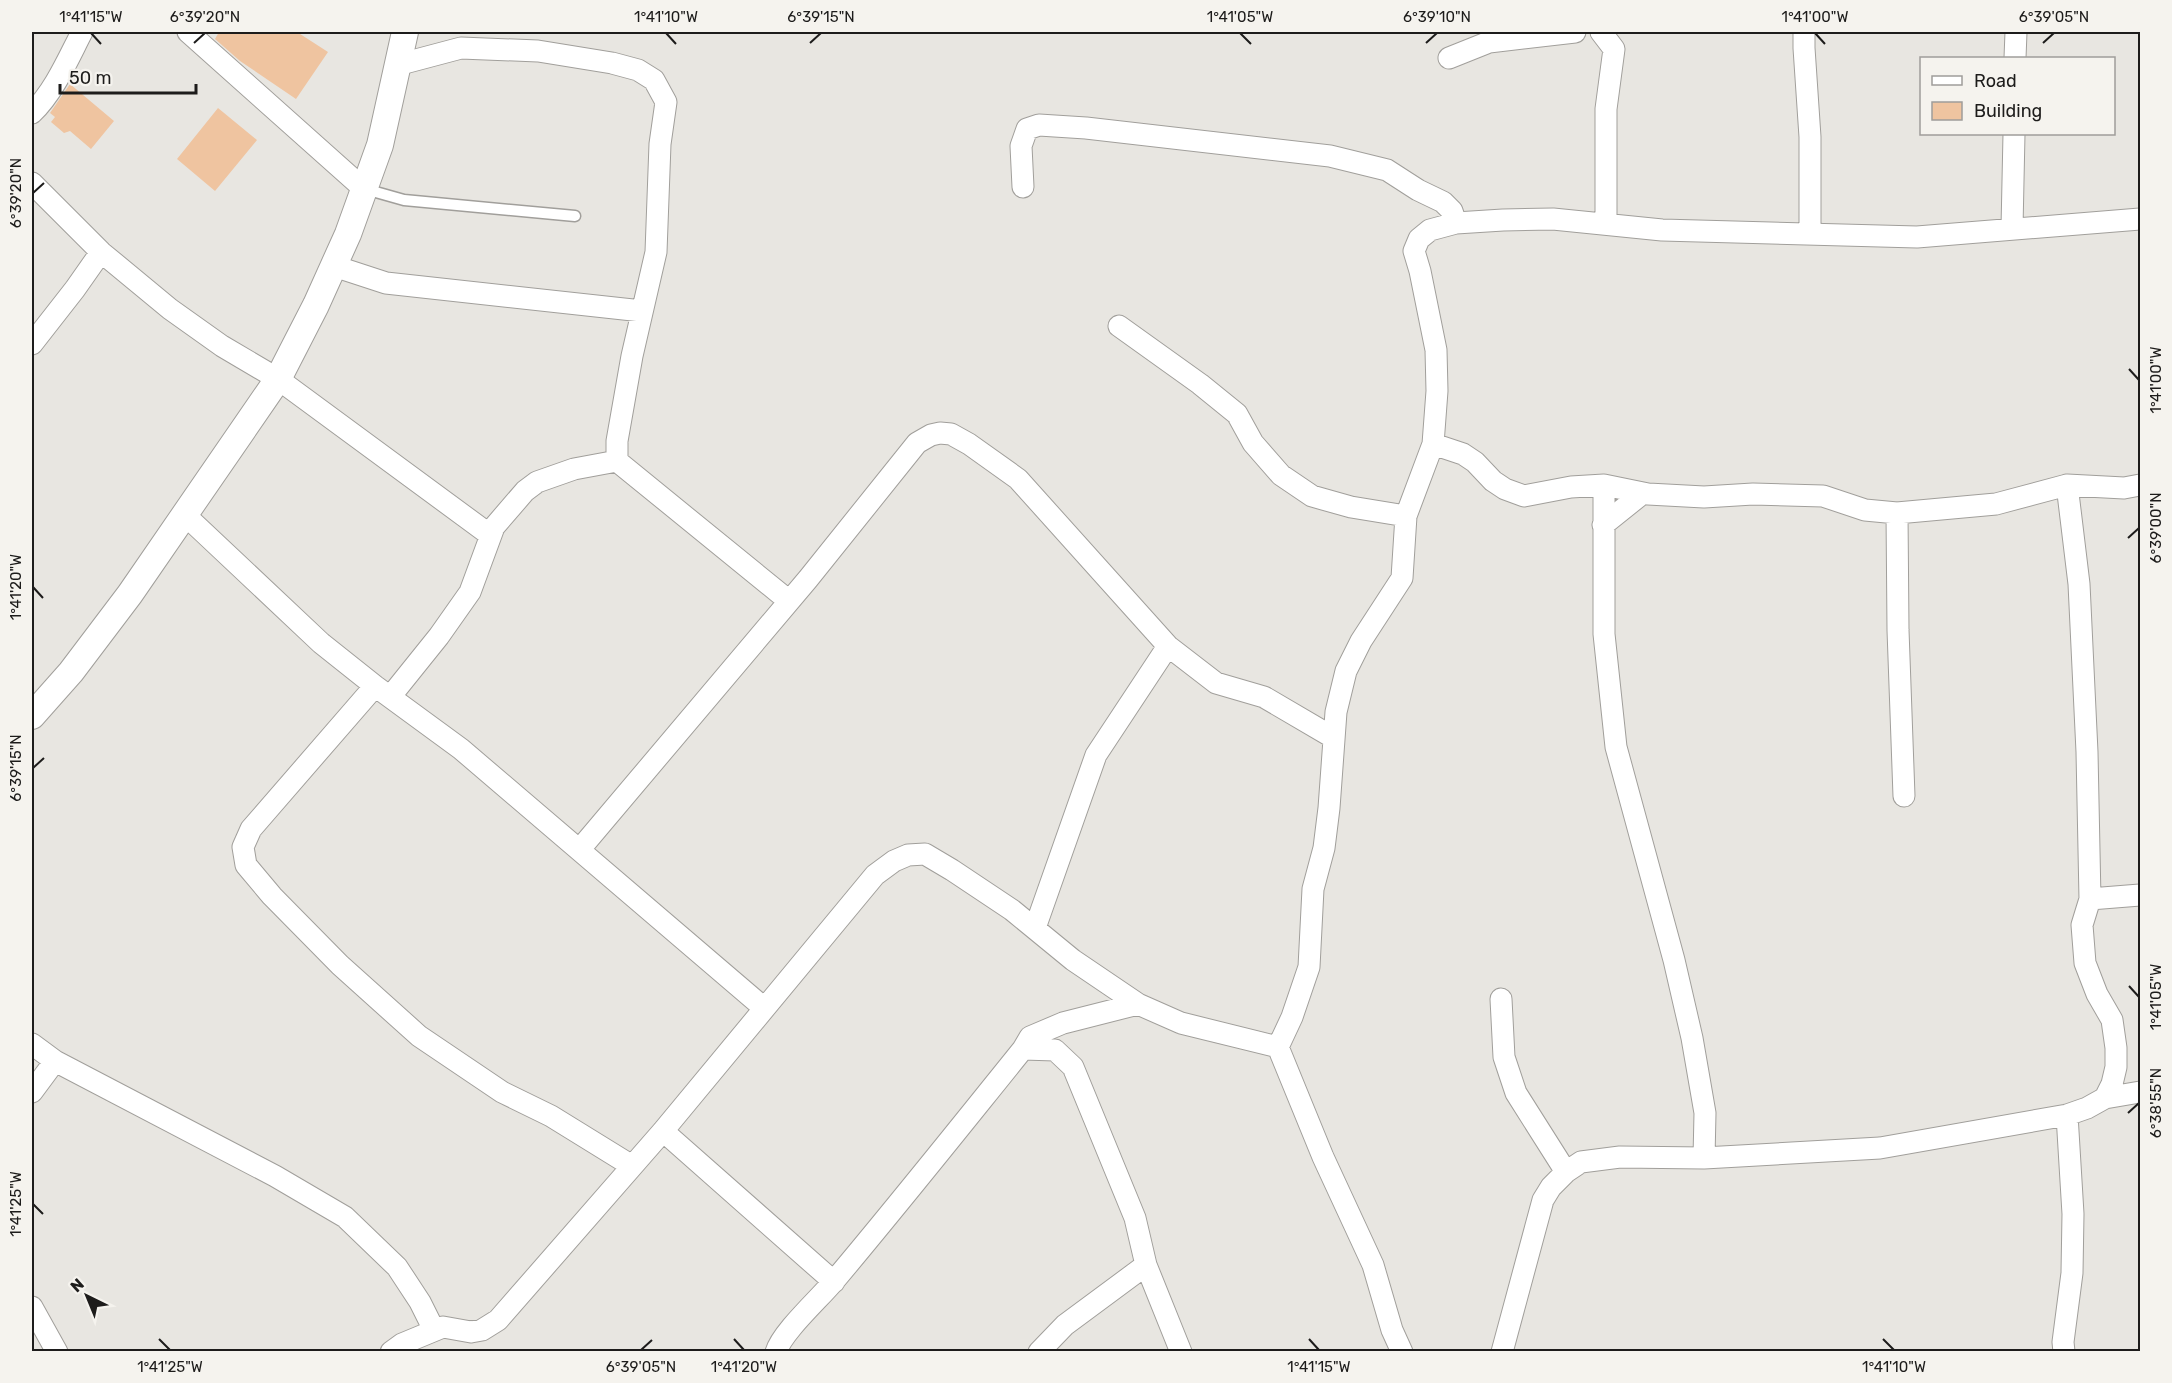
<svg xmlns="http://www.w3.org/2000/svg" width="2172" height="1383" font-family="Rubik,sans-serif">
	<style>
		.building { fill: #efc4a0 }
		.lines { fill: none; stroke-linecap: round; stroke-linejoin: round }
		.service-casing { stroke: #a19f9b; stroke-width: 13 }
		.minor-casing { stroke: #a19f9b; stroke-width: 23 }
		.tertiary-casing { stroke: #a19f9b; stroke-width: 28 }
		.service { stroke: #fff; stroke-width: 10 }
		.minor { stroke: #fff; stroke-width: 21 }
		.tertiary { stroke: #fff; stroke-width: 26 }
		.ticks { fill: none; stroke: #1d1c1b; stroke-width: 2 }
		.neatline { fill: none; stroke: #1d1c1b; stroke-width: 2 }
		.ticks-label { font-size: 15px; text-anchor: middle; fill: #1d1c1b }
	</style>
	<rect width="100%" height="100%" fill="#e8e6e1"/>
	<!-- building -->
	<path class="building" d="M219 32H297L328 52 296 99 240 61 215 39Z
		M70 84 114 121 91 149 70 131 64 133 51 122 55 117 50 113Z
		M218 108 257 140 215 191 177 159Z"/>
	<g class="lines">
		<defs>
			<path id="service" d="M365 189 404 200 575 216"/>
			<path id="minor" d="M188 32 364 189
				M1601 32 1614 49 1606 109V224
				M1804 32V48L1810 137V233
				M1449 58 1489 42 1575 32
				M2015 58 2016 32
				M397 65 461 48 538 51 612 63 638 70 654 80 666 102 660 144 656 252 632 356 617 441V461
				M32 113C54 92 68 59 82 32
				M32 183 101 252 170 309 222 346 278 379 490 535
				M1023 187 1021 146 1027 129 1039 125 1086 128 1330 156 1387 170 1418 190 1443 202 1452 211 1456 223
				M2012 228 2014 134
				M334 266 386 283 642 311
				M1119 326 1200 384 1237 414 1253 443 1281 475 1312 496 1351 507 1406 516
				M32 344 75 289 101 252
				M1433 444 1463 454 1475 462 1493 481 1505 489 1524 496 1571 487 1604 485 1648 494 1704 497 1753 494 1823 496 1865 510 1897 513 1996 504 2067 485 2124 488 2140 485
				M617 461 789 601
				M1604 485V634L1616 747 1674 960 1692 1038 1705 1113 1704 1158
				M1897 513 1898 630 1904 796
				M184 514 321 643 375 686 461 749 764 1008
				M1603 525 1643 493
				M375 686 251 829 243 847 246 865 272 896 340 965 419 1036 502 1092 551 1116 632 1166
				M390 697 439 636 470 592 494 527 525 491 537 482 574 469 617 461
				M580 849 808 579 917 443 931 435 940 433 951 434 969 444 1018 479 1168 646 1216 683 1264 697 1334 738
				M2090 899 2140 895
				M1035 928 1096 755 1168 646
				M1501 999 1504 1057 1516 1093 1566 1172
				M32 1044 55 1061 275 1176 345 1217 397 1267 420 1302 434 1330
				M1278 1047 1292 1017 1309 967 1313 889 1324 848 1329 808 1336 712 1346 671 1361 641 1402 578 1406 516 1433 444 1437 391 1436 350 1420 271 1414 251 1419 239 1430 230 1456 223 1503 220 1553 219 1662 230 1917 237 2140 219
				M1023 1049 1055 1050 1073 1067 1135 1218 1146 1265 1181 1352
				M32 1092 55 1061
				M2105 1098 2140 1092
				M663 1131 834 1282
				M32 1307 57 1352
				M391 1352 402 1344 443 1327 471 1332 482 1330 498 1320 663 1131 875 875 894 861 908 855 925 854 952 870 1012 910 1073 960 1138 1004 1181 1023 1278 1047 1323 1157 1373 1265 1392 1330 1402 1352
				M776 1352C782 1332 820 1298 834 1281 898 1205 960 1127 1023 1049L1030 1037 1063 1023 1138 1004
				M1039 1352 1065 1325 1146 1265
				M1502 1352 1543 1200 1551 1187 1566 1172 1581 1162 1620 1157 1704 1158 1880 1148 2067 1115 2087 1108 2105 1098 2112 1084 2116 1067V1048L2112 1020 2097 994 2085 963 2082 925 2090 899 2087 752 2079 584 2067 485
				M2064 1352 2063 1342 2072 1273 2073 1214 2067 1115"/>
			<path id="tertiary" d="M32 716 71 672 130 594 278 379 316 305 348 234 380 145 405 32"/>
		</defs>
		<!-- service casing -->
		<use href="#service" class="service-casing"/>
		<!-- minor casing -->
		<use href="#minor" class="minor-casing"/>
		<!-- tertiary casing -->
		<use href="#tertiary" class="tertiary-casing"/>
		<!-- service -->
		<use href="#service" class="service"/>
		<!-- minor -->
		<use href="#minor" class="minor"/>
		<!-- tertiary -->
		<use href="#tertiary" class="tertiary"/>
	</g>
	<!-- ticks -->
	<path class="ticks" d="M91 33 101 44M666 33 676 44M1240 33 1251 44M1815 33 1825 44M194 43 205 33M810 43 821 33M1426 43 1437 33M2043 43 2054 33M33 193 44 183M2129 369 2139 380M2128 538 2139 528M33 587 43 598M33 768 44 758M2129 986 2139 997M2128 1113 2139 1103M33 1204 43 1214M159 1339 170 1350M734 1339 744 1350M1309 1339 1319 1350M1883 1339 1894 1350M641 1350 652 1340"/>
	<!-- border -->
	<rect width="2172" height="1383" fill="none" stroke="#f5f3ee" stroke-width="66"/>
	<!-- legend -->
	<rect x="1920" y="57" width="195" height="78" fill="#f5f3ee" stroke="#9f9d9a" stroke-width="1.5"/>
	<rect x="1932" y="76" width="30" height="9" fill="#ffffff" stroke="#9f9d9a" stroke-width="1.5"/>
	<text x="1974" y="87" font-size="18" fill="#1d1c1b">Road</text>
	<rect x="1932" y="102" width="30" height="18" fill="#efc4a0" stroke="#9f9d9a" stroke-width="1.5"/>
	<text x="1974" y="117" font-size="18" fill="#1d1c1b">Building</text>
	<!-- north arrow -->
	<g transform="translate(87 1296) rotate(317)" stroke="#f5f3ee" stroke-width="4.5" paint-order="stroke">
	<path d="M0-4.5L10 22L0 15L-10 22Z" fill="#1d1c1b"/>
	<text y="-9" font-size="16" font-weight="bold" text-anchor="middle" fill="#1d1c1b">N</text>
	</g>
	<!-- scale -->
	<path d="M60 84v9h136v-9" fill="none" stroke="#1d1c1b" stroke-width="3"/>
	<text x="69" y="84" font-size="18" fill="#1d1c1b" stroke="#f5f3ee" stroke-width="4.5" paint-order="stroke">50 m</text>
	<rect x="33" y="33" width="2106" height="1317" class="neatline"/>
	<g class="ticks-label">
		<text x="91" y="22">1°41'15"W</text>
		<text x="205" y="22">6°39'20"N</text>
		<text x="666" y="22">1°41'10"W</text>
		<text x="821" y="22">6°39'15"N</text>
		<text x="1240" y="22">1°41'05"W</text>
		<text x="1437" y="22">6°39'10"N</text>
		<text x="1815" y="22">1°41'00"W</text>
		<text x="2054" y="22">6°39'05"N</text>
		<text transform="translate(16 193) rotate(-90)" y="5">6°39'20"N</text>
		<text transform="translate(2156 380) rotate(-90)" y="5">1°41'00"W</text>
		<text transform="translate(2156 528) rotate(-90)" y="5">6°39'00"N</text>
		<text transform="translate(16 587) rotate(-90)" y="5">1°41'20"W</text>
		<text transform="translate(16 768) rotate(-90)" y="5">6°39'15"N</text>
		<text transform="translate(2156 997) rotate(-90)" y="5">1°41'05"W</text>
		<text transform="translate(2156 1103) rotate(-90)" y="5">6°38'55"N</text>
		<text transform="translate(16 1204) rotate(-90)" y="5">1°41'25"W</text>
		<text x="170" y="1372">1°41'25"W</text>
		<text x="641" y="1372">6°39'05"N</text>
		<text x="744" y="1372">1°41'20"W</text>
		<text x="1319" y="1372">1°41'15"W</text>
		<text x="1894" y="1372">1°41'10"W</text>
	</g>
</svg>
